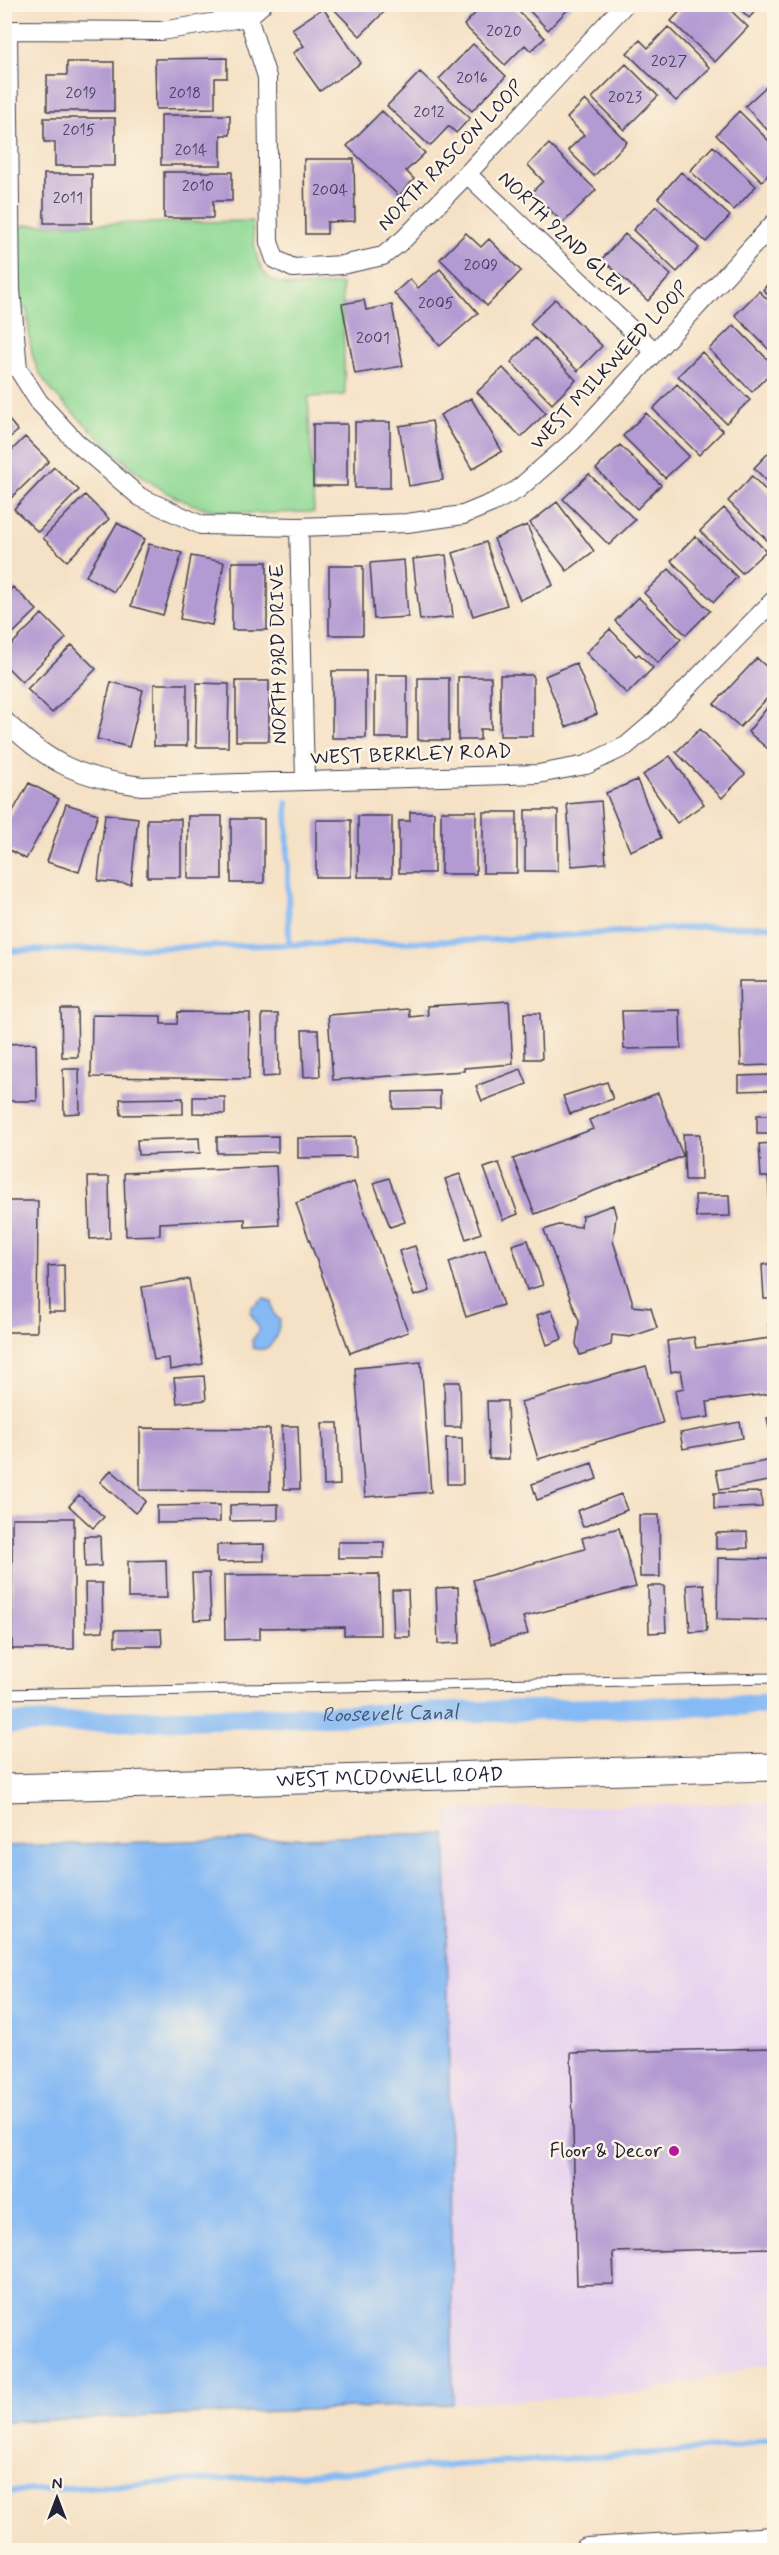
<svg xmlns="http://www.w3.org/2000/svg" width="779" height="2555" font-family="Mynerve,sans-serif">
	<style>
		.built { fill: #e6d2f0 }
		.green { fill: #8fd994; stroke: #587e68; stroke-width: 1.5 }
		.water { fill: #86baf4; stroke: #546e98; stroke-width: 1.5 }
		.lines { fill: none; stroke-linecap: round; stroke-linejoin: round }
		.stream { stroke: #86baf4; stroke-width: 6 }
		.canal { stroke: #86baf4; stroke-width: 21 }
		.building { fill: #b29ad2 }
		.service-casing { stroke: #423f50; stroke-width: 11 }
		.minor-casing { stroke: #423f50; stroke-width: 20 }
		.secondary-casing { stroke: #423f50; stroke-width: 26 }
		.primary-casing { stroke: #423f50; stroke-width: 29 }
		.service { stroke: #fff; stroke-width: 9 }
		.minor { stroke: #fff; stroke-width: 18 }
		.secondary { stroke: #fff; stroke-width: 24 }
		.primary { stroke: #fff; stroke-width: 27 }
		.poi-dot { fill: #b5179e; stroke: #fcf5e5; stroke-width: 2 }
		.labels { text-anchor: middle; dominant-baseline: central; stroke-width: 5; stroke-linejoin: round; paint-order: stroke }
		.number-label { font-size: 16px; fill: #464061 }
		.street-label { font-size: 20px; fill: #22223b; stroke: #fcf5e5 }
		.poi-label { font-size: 20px; fill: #22223b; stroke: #fcf5e5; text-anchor: end }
		.water-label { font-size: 21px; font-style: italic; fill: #45577c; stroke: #fcf5e5 }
	</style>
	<rect width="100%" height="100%" fill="#fcf5e5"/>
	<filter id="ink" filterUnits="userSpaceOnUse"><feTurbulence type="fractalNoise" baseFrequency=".0167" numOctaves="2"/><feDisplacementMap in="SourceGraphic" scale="12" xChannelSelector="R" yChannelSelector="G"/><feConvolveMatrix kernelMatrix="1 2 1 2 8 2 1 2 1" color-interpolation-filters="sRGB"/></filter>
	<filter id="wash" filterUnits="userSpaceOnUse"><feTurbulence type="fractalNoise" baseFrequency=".008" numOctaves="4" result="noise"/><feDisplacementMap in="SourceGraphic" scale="24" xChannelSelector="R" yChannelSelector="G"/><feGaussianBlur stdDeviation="1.35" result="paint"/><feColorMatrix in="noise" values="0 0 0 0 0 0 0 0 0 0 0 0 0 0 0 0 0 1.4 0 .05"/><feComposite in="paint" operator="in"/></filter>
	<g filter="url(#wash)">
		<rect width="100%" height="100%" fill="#f5e1c5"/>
		<!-- built -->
		<path class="built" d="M774 1802V2362L645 2393 453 2404 446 1810Z"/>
		<!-- green -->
		<path class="green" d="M252 221C256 294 278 288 342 284L345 395 308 397 314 512C280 512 243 516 209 509 158 498 122 459 86 425 69 408 49 392 38 370 29 351 29 329 27 308L5 313V231L26 225Z"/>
		<!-- water -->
		<path class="water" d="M264 1298 272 1302 274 1314 280 1320C278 1334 272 1355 253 1348L252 1340C265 1327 254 1324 250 1311L252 1307Z
			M446 1834 453 2404 5 2422V1846Z"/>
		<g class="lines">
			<!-- stream -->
			<path class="stream" d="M287 802 289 945
				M4 951 491 940 699 927 774 926
				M4 2492 630 2455 727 2447 774 2438"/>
			<!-- canal -->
			<path class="canal" id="s1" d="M4 1724 774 1704"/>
		</g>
		<g id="blocks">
			<!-- building -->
			<path class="building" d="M329 4H392L360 36Z
				M484 4H511L545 38 531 51 525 45 505 65 464 25Z
				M523 4H573L548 30Z
				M687 4H724L748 27 715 62 671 21Z
				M735 4H762L749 18Z
				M323 8 361 63 320 91 293 53 304 46 292 29Z
				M668 27 710 68 676 101 627 53 640 40 648 48Z
				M473 44 506 76 472 111 439 79Z
				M227 58V78H215V108L156 109 155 59Z
				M67 62H114V111H47V75H67Z
				M626 64 658 96 624 130 592 98Z
				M420 72 470 118 456 133 449 126 430 146 387 106Z
				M770 83 774 87V137L745 106Z
				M585 100 627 142 594 176 568 150 584 135 567 118Z
				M382 111 425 153 406 171 414 179 399 196 347 146Z
				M739 111 774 146V169L762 181 716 135Z
				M161 115H230V135H221V165H161Z
				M44 118H115V166H55V142H44Z
				M549 144 596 190 563 223 532 192 543 181 528 165Z
				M713 146 756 186 734 210 690 171Z
				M304 159H354L355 221 327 222V234H305Z
				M164 172H232V201H213V218H164Z
				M681 172 730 216 706 242 658 198Z
				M44 174H92V223H44Z
				M656 206 699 248 677 272 633 230Z
				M466 233 481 247 489 239 521 271 487 306 440 259Z
				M625 234 671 275 648 301 602 259Z
				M440 269 478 313 440 346 394 293 410 279 418 288Z
				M774 276V300L763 290Z
				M759 291 774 306V355L735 315Z
				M555 299 602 346 578 371 530 324Z
				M364 300 366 310 392 305 403 366 355 374 342 304Z
				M734 325 774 366V369L752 392 709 349Z
				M535 338 576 380 552 404 511 362Z
				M702 352 750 400 726 423 678 376Z
				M503 368 546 413 521 437 477 392Z
				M677 384 723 431 699 455 653 409Z
				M471 398 502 451 472 469 440 415Z
				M646 413 689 456 665 478 623 436Z
				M4 414 18 431 4 442Z
				M432 421 443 480 409 486 399 426Z
				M355 422H390V488H355Z
				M313 424H347V486H313Z
				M25 437 49 461 4 505V458Z
				M620 445 661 485 637 509 596 469Z
				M774 447V488L754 468Z
				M54 467 79 490 38 532 14 509Z
				M589 474 635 520 609 545 563 499Z
				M752 476 774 499V542L772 545 728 501Z
				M85 495 109 519 67 561 43 538Z
				M557 502 594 551 567 571 530 523Z
				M724 508 766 551 742 573 700 531Z
				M117 523 145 539 114 592 86 576Z
				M527 525 553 585 520 600 494 539Z
				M695 536 737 577 714 602 671 561Z
				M486 542 507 605 473 616 453 553Z
				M149 544 182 553 163 615 131 606Z
				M446 555 453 617 420 620 413 559Z
				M191 556 224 562 212 625 180 619Z
				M404 560 408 617 374 619 370 563Z
				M232 562H267V630H232Z
				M329 566H363V635H329Z
				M669 569 710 611 686 635 644 593Z
				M13 587 37 610 4 642V596Z
				M638 597 681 639 658 663 615 621Z
				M42 614 66 638 22 682 4 664V652Z
				M610 629 636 656 639 654 653 668 627 694 586 653Z
				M72 645 96 669 52 713 27 689Z
				M757 658 774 674V691L740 727 714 704Z
				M576 663 597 714 566 727 545 676Z
				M332 671H366V738H332Z
				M375 675H407V738H375Z
				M500 675H533V736H500Z
				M458 677H491V729H480V740H458Z
				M418 678H449V740H418Z
				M236 681H269V741H236Z
				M111 682 143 690 129 747 97 739Z
				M197 683 229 684 228 747H196Z
				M154 684H187V746H154Z
				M774 699V754L748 732Z
				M700 729 745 774 722 798 676 752Z
				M670 756 704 804 677 823 643 775Z
				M637 780 661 838 630 851 606 793Z
				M29 783 59 799 26 859 4 847V827Z
				M601 801 606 863 572 866 567 804Z
				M66 804 98 814 79 872 47 862Z
				M525 810H558V871H525Z
				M441 811H476V874H441Z
				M410 812H434V873H399V821H410Z
				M483 812H517V873H483Z
				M105 814 138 818 131 884 98 881Z
				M188 816H222V879H188Z
				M358 816H392V877H358Z
				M147 819H181V877H147Z
				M231 819H264V883H231Z
				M316 820H351V877H316Z
				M739 981H774V1065L741 1066Z
				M509 1001 513 1064 464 1068V1071L333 1080 328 1015 409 1009 410 1017 428 1015 427 1006Z
				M61 1009H77L78 1057H62Z
				M680 1010 681 1048 624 1049 622 1011Z
				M178 1012 250 1013 249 1079 91 1077 92 1015 161 1016V1024H177Z
				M524 1013H540L542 1059H525Z
				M262 1014H278L279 1076 263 1077Z
				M302 1030H318L320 1076 304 1077Z
				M36 1043 37 1101H4V1044Z
				M63 1069H79L80 1113 64 1114Z
				M521 1069 527 1084 482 1101 476 1086Z
				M774 1075V1090L739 1091V1076Z
				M607 1082 613 1099 570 1114 563 1096Z
				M440 1091V1108L393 1109V1092Z
				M658 1093 683 1156 535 1214 513 1159 593 1129 589 1120Z
				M193 1097H225V1114L193 1113Z
				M183 1098V1114L121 1115 120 1099Z
				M757 1115H774V1134H757Z
				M683 1134H700L701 1180H685Z
				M278 1136V1152L217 1153V1137Z
				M355 1137 356 1157 298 1158V1138Z
				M199 1138 200 1153 138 1155 137 1140Z
				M774 1143V1245H773L768 1177H761L759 1144Z
				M499 1163 518 1214 503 1220 484 1168Z
				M276 1166 279 1225 245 1227V1219L160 1223V1235L126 1236 124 1173Z
				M460 1174 481 1233 466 1239 445 1179Z
				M88 1177H109L110 1238 90 1239Z
				M389 1178 405 1222 390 1227 374 1183Z
				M354 1182 408 1332 350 1353 296 1203Z
				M695 1195H729L730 1216 696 1217Z
				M4 1201H38L37 1332H4Z
				M613 1205 616 1216 613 1241 632 1300V1306L651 1308 657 1328 630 1337 612 1335 611 1345 580 1355 576 1344 579 1321 544 1230 558 1225 581 1227 582 1216Z
				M528 1240 543 1285 527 1290 512 1245Z
				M415 1246 430 1291 414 1296 399 1251Z
				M485 1250 503 1305 466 1317 449 1262Z
				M774 1263V1299H764L762 1265Z
				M64 1265 65 1312H49L48 1266Z
				M189 1279 203 1364 170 1370 169 1358 154 1360 142 1287Z
				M552 1310 562 1339 547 1345 537 1315Z
				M774 1323V1393L707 1402 709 1417 680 1421 675 1390 684 1388 681 1370 671 1372 667 1341 694 1337 696 1348 770 1338 768 1324Z
				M421 1362 431 1492 365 1497 355 1368Z
				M646 1366 663 1423 538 1459 521 1402Z
				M204 1376 206 1400 177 1403 174 1378Z
				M444 1382H460L461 1427H445Z
				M487 1401H507L509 1459H489Z
				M774 1416V1432L770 1433 767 1418Z
				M740 1422 743 1438 683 1449 680 1433Z
				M322 1423H338L340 1485 324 1486Z
				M282 1426H298L300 1489H284Z
				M140 1428 270 1429V1491L140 1490Z
				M446 1438H462L463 1484H447Z
				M772 1460 774 1480 720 1490 716 1470Z
				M592 1463 597 1479 537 1500 532 1484Z
				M111 1470 146 1501 135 1513 100 1482Z
				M761 1492 762 1507 714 1509V1493Z
				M621 1494 627 1510 583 1527 577 1511Z
				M79 1495 104 1517 93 1528 69 1506Z
				M278 1504V1520L230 1521V1505Z
				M220 1505V1522L157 1523V1506Z
				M639 1515H659L660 1577H640Z
				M12 1518H74V1649H12Z
				M619 1528 636 1587 523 1617 528 1634 491 1644 473 1580 585 1549 582 1538Z
				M747 1532 748 1548 716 1549V1533Z
				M84 1536H100L101 1566 85 1567Z
				M338 1542H384V1558H338Z
				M264 1544V1561L217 1562V1545Z
				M718 1558 774 1559V1620L717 1619Z
				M166 1560 167 1598H128V1561Z
				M192 1573H209L211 1619 194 1620Z
				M379 1574 380 1635H344V1627L260 1628V1639L225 1640 224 1575Z
				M85 1583H102L103 1631 86 1632Z
				M704 1584 707 1631 690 1632 687 1585Z
				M648 1586H664L666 1632 649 1633Z
				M458 1587 460 1643 438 1644 436 1588Z
				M392 1590H408L410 1637H394Z
				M161 1629 162 1646H115V1630Z
				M774 2048V2248L613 2252 614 2284 577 2285 571 2053Z"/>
		</g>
	</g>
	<g filter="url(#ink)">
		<use href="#blocks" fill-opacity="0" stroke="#423f50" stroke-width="1.5"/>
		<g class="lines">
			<defs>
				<path id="service" d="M4 1694 774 1678"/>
				<path id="minor" d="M248 17 161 31 8 30 11 290 18 369 39 402 76 442 140 497 201 525 299 527 407 523 463 515 492 503 517 490 573 441 774 223
					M248 17 267 77 269 242 275 259 293 268 342 265 383 256 404 239 467 174 625 4
					M248 17 263 4
					M467 174 655 352
					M299 527 305 781
					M4 720C49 764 80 778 142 786L538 774 586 765 626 746 654 722 774 600"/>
				<path id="secondary" d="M587 2550 774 2539"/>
				<g id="primary">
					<path id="s2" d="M4 1788 774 1767"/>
				</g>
			</defs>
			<!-- service casing -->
			<use href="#service" class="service-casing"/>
			<!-- minor casing -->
			<use href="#minor" class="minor-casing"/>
			<!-- secondary casing -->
			<use href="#secondary" class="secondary-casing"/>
			<!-- primary casing -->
			<use href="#primary" class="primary-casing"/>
			<!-- service -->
			<use href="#service" class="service"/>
			<!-- minor -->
			<use href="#minor" class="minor"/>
			<!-- secondary -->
			<use href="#secondary" class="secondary"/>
			<!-- primary -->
			<use href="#primary" class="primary"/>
		</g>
	</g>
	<!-- markers -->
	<circle class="poi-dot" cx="674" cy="2151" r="6"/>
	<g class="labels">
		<!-- number labels -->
		<g class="number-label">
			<text x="504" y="31">2020</text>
			<text x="669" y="61">2027</text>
			<text x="472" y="78">2016</text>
			<text x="81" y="93">2019</text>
			<text x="185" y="93">2018</text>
			<text x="625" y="97">2023</text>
			<text x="429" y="112">2012</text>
			<text x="79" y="130">2015</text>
			<text x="191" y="150">2014</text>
			<text x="198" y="186">2010</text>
			<text x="330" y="190">2004</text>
			<text x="68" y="198">2011</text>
			<text x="481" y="265">2009</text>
			<text x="436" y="303">2005</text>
			<text x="373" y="338">2001</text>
		</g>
		<!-- street labels -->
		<g class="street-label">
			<text transform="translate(451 156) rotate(-46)">NORTH RASCON LOOP</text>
			<text transform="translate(563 235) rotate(44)">NORTH 92ND GLEN</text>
			<text transform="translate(610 366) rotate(-47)">WEST MILKWEED LOOP</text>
			<text transform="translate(279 654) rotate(-91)">NORTH 93RD DRIVE</text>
			<text transform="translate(411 755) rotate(-2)">WEST BERKLEY ROAD</text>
			<text stroke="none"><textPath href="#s2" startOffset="386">WEST MCDOWELL ROAD</textPath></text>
		</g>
		<!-- poi labels -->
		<g class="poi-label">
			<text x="662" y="2151">Floor &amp; Decor</text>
		</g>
		<!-- water labels -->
		<g class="water-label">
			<text stroke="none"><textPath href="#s1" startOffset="386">Roosevelt Canal</textPath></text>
		</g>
	</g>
	<!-- margin -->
	<rect width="779" height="2555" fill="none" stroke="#fcf5e5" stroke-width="24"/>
	<!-- north arrow -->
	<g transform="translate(57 2498)" stroke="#fcf5e5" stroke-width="4.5" paint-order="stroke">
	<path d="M0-4.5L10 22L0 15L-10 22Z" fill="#22223b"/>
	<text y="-9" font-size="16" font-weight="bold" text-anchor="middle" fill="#22223b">N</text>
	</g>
</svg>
